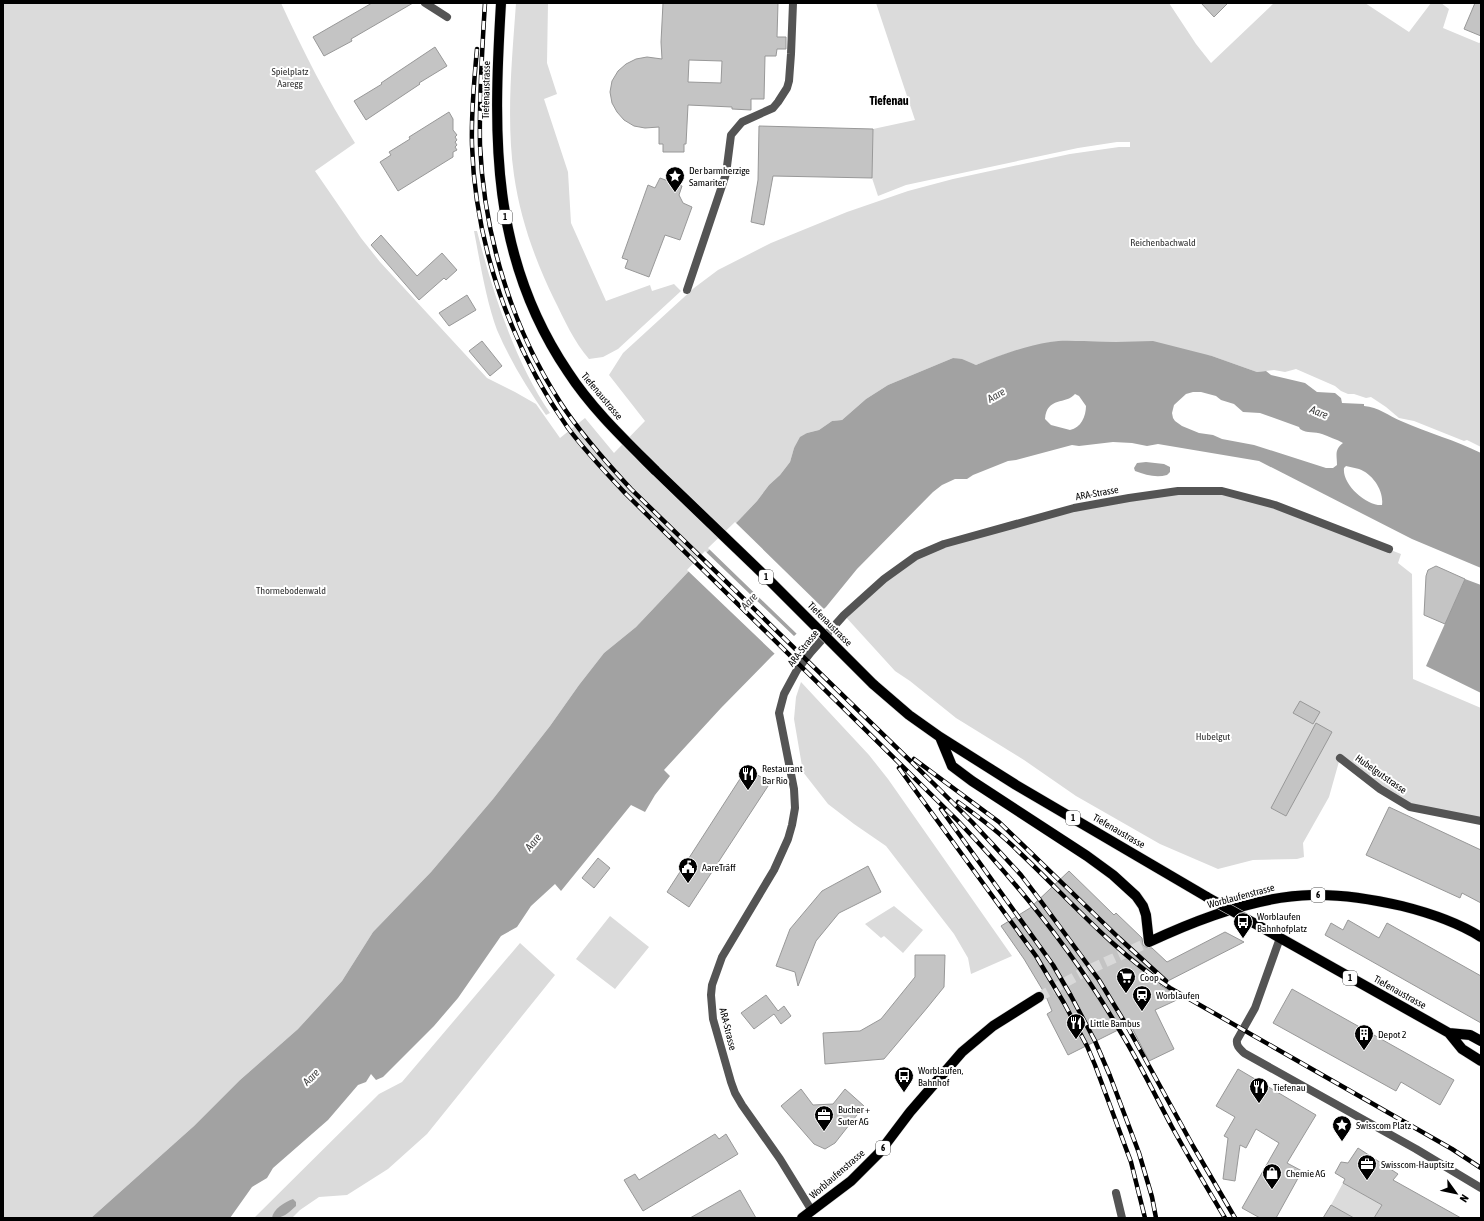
<svg xmlns="http://www.w3.org/2000/svg" width="1484" height="1221" font-family="'Asap Condensed',sans-serif">
	<style>
		.green { fill: #dbdbdb }
		.water { fill: #a2a2a2; fill-rule: evenodd }
		.pier { fill: #fff }
		.building { fill: #c4c4c4; stroke: #989898; fill-rule: evenodd }
		.lines { fill: none; stroke-linecap: round; stroke-linejoin: round }
		.primary-tunnel { stroke: #d9d9d9; stroke-width: 10; stroke-dasharray: 10 5; stroke-linecap: butt }
		.primary-casing { stroke: #dbdbdb; stroke-width: 11 }
		.street { stroke: #545454; stroke-width: 8 }
		.primary { stroke: #000; stroke-width: 10 }
		.rail-casing { stroke: #000; stroke-width: 4.5 }
		.rail { stroke: #fff; stroke-width: 3; stroke-dasharray: 9; stroke-linecap: butt }
		.primary-bridge-casing { stroke: #dbdbdb; stroke-width: 11; stroke-linecap: butt }
		.primary-bridge { stroke: #000; stroke-width: 10 }
		.labels { text-anchor: middle; dominant-baseline: central; stroke-width: 4; stroke-linejoin: round; paint-order: stroke }
		.shield { fill: #fff; stroke: #4c4c4c; stroke-width: 1 }
		.shield-label { font-size: 9px; font-weight: bold; fill: #000 }
		.park-label { font-size: 10px; fill: #323232; stroke: #fff }
		.street-label { font-size: 10px; fill: #000; stroke: #fff }
		.poi-label { font-size: 10px; fill: #000; stroke: #fff; text-anchor: start }
		.water-label { font-size: 11px; font-style: italic; fill: #434343; stroke: #fff }
		.quarter-label { font-size: 12px; font-weight: bold; fill: #000; stroke: #fff }
	</style>
	<rect width="100%" height="100%" fill="#fff"/>
	<!-- green -->
	<path class="green" d="M3 3H281C303 51 327 98 355 143L315 171 361 238 380 262 487 378 515 392 536 404 560 438 585 418 614 453 645 421 609 375 623 353 694 288 718 270 771 243 847 212 908 191 953 179 1070 154 1119 147H1130V142H1117L1078 148 906 185 878 196 872 178 873 129 915 120 876 3H1169L1196 44 1211 63 1274 3H1365L1409 32 1431 3H1441L1449 9 1443 28 1479 43 1481 42V447L1467 440 1464 441 1414 421 1399 418 1386 407 1371 397 1366 398 1354 394H1348L1341 391 1335 386 1296 369 1285 372 1274 370 1257 372 1212 356 1116 342 1084 341 1051 342 1008 353 976 365 953 358 888 385 866 399 842 420 832 421 819 430 807 433 794 448 790 462 780 475 769 485 757 501 739 520 707 552 636 627 604 653 579 685 550 726 493 799 431 872 373 932 342 981 298 1029 240 1080 194 1126 91 1218H3Z
		M516 3H548L547 63 557 94 544 99 568 172 571 223 606 301 650 285 652 291 674 284 681 291 618 349 603 357 589 359C574 342 564 319 554 299 535 260 520 218 514 175 506 119 512 60 516 3Z
		M474 231H477C492 290 515 363 550 413L546 415C527 388 510 360 497 330 486 300 480 262 474 231Z
		M1222 491 1275 505 1401 554 1398 563 1412 574 1413 679 1481 708V821L1410 807 1340 758 1329 797 1303 843 1304 857 1297 859 1253 860 1218 869 1160 844 1076 796 1024 760 956 718 910 681 895 671 844 615 884 579 944 544 1129 498Z
		M801 682 869 755 888 779 1012 956 971 974 968 958 954 934 886 846 854 824 828 804 803 772 794 719 796 697Z
		M894 906 923 930 903 953 884 936 881 938 865 924Z
		M610 916 649 947 615 989 576 959Z
		M520 943 555 975 427 1134 388 1169 347 1195 319 1197 300 1210 292 1218H254L379 1094 402 1082Z
		M1343 1183 1382 1205 1374 1218H1354L1331 1205Z"/>
	<!-- water -->
	<path class="water" d="M1084 341 1116 342 1153 341 1212 356 1257 372 1266 371 1271 375 1305 383 1317 392 1335 393 1341 398 1342 403 1364 404V406C1378 407 1389 416 1401 421 1428 433 1455 440 1481 453V568L1412 539 1259 461 1158 444 1147 446 1132 443 1113 442 1079 446 1072 445 1016 460 1008 461 973 475 967 479H955L942 485 933 492 857 569 826 607 772 656 721 708 664 770 670 776 655 795 645 812 631 805 561 891 555 884 531 906 517 927 501 936 458 998 434 1026 383 1077 376 1080 371 1074 366 1082 358 1085 328 1120 273 1168 267 1178 252 1187 230 1218H91L194 1126 240 1080 298 1029 342 981 373 932 431 872 493 799 550 726 579 685 604 653 636 627 707 552 739 520 757 501 769 485 780 475 790 462 794 448 800 437 807 433 819 430 832 421 842 420 866 399 888 385 953 358 962 359 976 365C1000 355 1025 346 1050 342 1061 340 1073 341 1084 341ZM1193 392H1201L1216 396 1221 400 1234 404 1243 412 1260 413 1299 427 1300 429C1307 434 1315 431 1322 434 1329 437 1336 439 1343 443 1334 450 1337 455 1337 465L1333 468H1326L1254 445 1222 439 1213 435 1199 433 1182 426 1175 421 1173 418 1172 413 1174 405 1186 394ZM1075 394 1079 396 1086 406C1086 416 1081 428 1070 430L1051 425 1045 419C1047 396 1066 405 1075 394ZM1346 466C1350 467 1355 468 1359 469 1373 474 1384 491 1382 505 1366 506 1342 484 1344 468Z
		M1146 462 1164 464 1170 467V472L1167 475C1156 478 1146 475 1135 471L1134 468 1137 463Z
		M1465 579 1481 585V693L1426 666Z
		M293 1199 296 1202V1206C287 1214 284 1218 272 1218 273 1209 285 1202 293 1199Z"/>
	<!-- pier -->
	<path class="pier" d="M735 522 825 610 798 635 708 548Z
		M705 551 795 637 776 655 687 570Z"/>
	<!-- building -->
	<path class="building" d="M372 3H413L351 39 352 41 324 56 313 37Z
		M663 3H778L777 37H786V49H777L776 56H765L764 99H751V110L732 109V107L688 105 686 144H684V152H663V144H659V127L645 128 634 126 624 120 617 112 612 103 610 92 612 81 618 71 626 64 636 59 647 57 662 59 661 42ZM689 60 722 61 721 83 688 82Z
		M1201 3H1228L1214 17Z
		M1475 3H1481V36L1464 29Z
		M435 47 447 66 419 83 420 84 366 120 354 101 382 84 381 83Z
		M449 112 453 119V130L457 135 455 137 457 140 455 142 457 145 455 147 457 150 453 152V157L398 191 380 162 391 155 389 152 410 139 409 137Z
		M759 126 873 129 872 178 773 176 764 225 751 222 758 180Z
		M660 178 682 186 679 195 683 203 692 207 680 240 665 235 649 277 625 268 628 260 622 258 648 185 655 188Z
		M381 235 417 276 442 253 457 270 446 280 444 278 419 300 371 245Z
		M467 295 476 310 449 326 439 313Z
		M482 341 502 366 490 376 469 351Z
		M1436 566 1465 579 1445 624 1424 615 1426 576 1428 570Z
		M1300 701 1320 712 1313 724 1293 713Z
		M1316 723 1332 732 1286 816 1271 808Z
		M747 768 770 783 689 907 667 892Z
		M1389 807 1481 850V903L1462 893 1460 898 1366 855Z
		M598 858 610 868 594 888 582 878Z
		M868 866 881 892 839 913 816 941 798 986 795 972 776 966 790 929 822 891Z
		M1069 871 1114 915 1116 913 1142 938 1143 945 1146 947 1152 948 1167 962 1225 932 1244 942 1160 985 1181 998 1155 1010 1174 1049 1149 1061 1130 1024 1068 1055 1047 1014 1052 1011 1045 994 1024 959 1001 926 1030 908Z
		M1348 920 1379 938 1387 923 1481 976V1023L1325 935 1331 923 1343 930Z
		M915 955H945L944 987 927 1008 884 1059 825 1064 823 1033 860 1031 881 1019 915 977Z
		M1292 989 1454 1080 1440 1105 1401 1082 1396 1091 1273 1023Z
		M766 995 778 1011 784 1006 791 1016 781 1024 774 1014 754 1029 741 1013Z
		M1238 1069 1316 1115 1287 1163 1302 1171 1276 1218H1260L1242 1208 1279 1143 1256 1129 1246 1148 1240 1145 1235 1181 1223 1179 1228 1138 1224 1136 1235 1117 1216 1106Z
		M801 1089 813 1105 833 1104 845 1089 864 1106 835 1143 825 1149 814 1144 781 1106Z
		M715 1134 719 1139 726 1134 738 1154 643 1211 624 1180 635 1174 639 1180Z
		M1358 1148 1398 1174 1393 1180 1461 1218H1374L1382 1205 1343 1183 1345 1179 1335 1173 1341 1162 1348 1163Z
		M740 1190 756 1218H690Z
		M1331 1205 1354 1218H1323Z"/>
	<g class="lines">
		<!-- primary-tunnel -->
		<path class="primary-tunnel" d="M1039 997 1084 972 1149 942"/>
		<defs>
			<path id="primary" d="M501 3C493 136 490 257 568 372 592 409 625 440 656 471
				M873 684 909 715 940 737 1016 785 1207 897
				M940 737 952 766 972 781 1087 856 1113 875 1136 896 1143 906 1146 915 1149 942C1198 919 1257 896 1312 895 1343 894 1372 899 1402 906 1430 913 1457 922 1481 937
				M1252 922 1449 1033 1462 1049 1481 1061
				M1449 1033 1470 1035 1481 1041
				M802 1218 851 1181 879 1153 910 1112 962 1052 993 1026 1039 997"/>
		</defs>
		<!-- primary casing -->
		<use href="#primary" class="primary-casing"/>
		<!-- street -->
		<path class="street" d="M425 3 447 17
			M687 290 726 174 731 135 742 122 773 108 778 102 787 88 789 81 791 54 793 3
			M1340 758 1380 789 1410 807 1481 821
			M1280 938 1255 1008 1237 1040C1236 1046 1240 1049 1244 1053L1416 1149 1481 1188
			M1116 1193 1122 1218
			M812 1211 780 1159 742 1105 735 1093 731 1082 713 1019 711 995 712 985 722 957 774 870 788 839 792 825 795 808 794 789 779 713 784 694 797 670 811 652 844 615 884 579 916 556 944 544 1074 508 1129 498 1178 491H1222L1275 505 1389 549"/>
		<!-- primary -->
		<use href="#primary" class="primary"/>
		<defs>
			<path id="rail" d="M485 3C482 50 479 98 480 145 484 235 511 326 560 402 580 433 605 461 631 489L933 783 972 822 1021 875 1040 900 1099 980 1127 1026 1193 1146 1235 1218
				M477 49C474 81 471 113 472 145 475 245 511 347 568 428 585 451 606 473 626 494L958 821C1019 885 1075 954 1120 1031 1139 1062 1155 1095 1172 1127 1189 1158 1207 1188 1225 1218
				M914 759 999 822 1119 938 1166 981
				M899 768 1036 956 1064 1003 1087 1046 1095 1065 1131 1162 1145 1218
				M958 802C979 817 999 832 1017 850 1067 897 1112 950 1170 988L1452 1149 1481 1168
				M941 809 1053 965 1071 996 1095 1041 1110 1076 1139 1153 1152 1197 1156 1218"/>
		</defs>
		<!-- rail casing -->
		<use href="#rail" class="rail-casing"/>
		<!-- rail -->
		<use href="#rail" class="rail"/>
		<defs>
			<path id="primary-bridge" d="M656 471 763 574 873 684
				M1207 897 1252 922"/>
		</defs>
		<!-- primary-bridge casing -->
		<use href="#primary-bridge" class="primary-bridge-casing"/>
		<!-- primary-bridge -->
		<use href="#primary-bridge" class="primary-bridge"/>
	</g>
	<!-- icons -->
	<defs>
		<symbol id="sight-pin" viewBox="-11 -11 22 30"><path d="M0 17L-7.5 6A9.5 9.5 0 1 1 7.5 6Z" fill="#000" stroke="#fff"/><path d="M0-6L1.8-2.2L6-1.7L2.9 1.2L3.7 5.4L0 3.3L-3.7 5.4L-2.9 1.2L-6-1.7L-1.8-2.2Z" fill="#fff"/></symbol>
		<symbol id="restaurant-pin" viewBox="-11 -11 22 30"><path d="M0 17L-7.5 6A9.5 9.5 0 1 1 7.5 6Z" fill="#000" stroke="#fff"/><path d="M-5-6h1v4h1v-4h1v4h1v-4h1v5L-1.5 .5V6h-2V.5L-5-1ZM5-6V6H3V1.5H1.5Q1.5-4 5-6Z" fill="#fff"/></symbol>
		<symbol id="civic-pin" viewBox="-11 -11 22 30"><path d="M0 17L-7.5 6A9.5 9.5 0 1 1 7.5 6Z" fill="#000" stroke="#fff"/><path d="M-.6-6.5H3V-4.5H.6V-3L4-1V1h2V6H-6V1h2V-1L-.6-3ZM-1.2 2.5V6h2.4V2.5Z" fill="#fff"/></symbol>
		<symbol id="bus-pin" viewBox="-11 -11 22 30"><path d="M0 17L-7.5 6A9.5 9.5 0 1 1 7.5 6Z" fill="#000" stroke="#fff"/><path d="M-5-6H5V4H4V6H2V4H-2V6H-4V4H-5ZM-3.5-4V0h7V-4ZM-3.5 1.2v1.5H-2V1.2ZM2 1.2v1.5H3.5V1.2Z" fill="#fff"/></symbol>
		<symbol id="supermarket-pin" viewBox="-11 -11 22 30"><path d="M0 17L-7.5 6A9.5 9.5 0 1 1 7.5 6Z" fill="#000" stroke="#fff"/><path d="M-6-5.5h2.5l.6 2H6L4.5 2H-2.5L-4.4-4H-6ZM-1.5 3.2a1.3 1.3 0 1 0 .1 0ZM3 3.2a1.3 1.3 0 1 0 .1 0Z" fill="#fff"/></symbol>
		<symbol id="station-pin" viewBox="-11 -11 22 30"><path d="M0 17L-7.5 6A9.5 9.5 0 1 1 7.5 6Z" fill="#000" stroke="#fff"/><path d="M-3-6H3Q5-6 5-4V2Q5 4 3 4L4.5 6H3L1.5 4h-3L-3 6H-4.5L-3 4Q-5 4-5 2V-4Q-5-6-3-6ZM-3.5-4v3h7v-3ZM-3.5 1v1.5H-2V1ZM2 1v1.5H3.5V1Z" fill="#fff"/></symbol>
		<symbol id="building-pin" viewBox="-11 -11 22 30"><path d="M0 17L-7.5 6A9.5 9.5 0 1 1 7.5 6Z" fill="#000" stroke="#fff"/><path d="M-4-6H4V6H1V3H-1V6H-4ZM-2.5-4.3h1.7v1.8h-1.7ZM.8-4.3h1.7v1.8H.8ZM-2.5-1h1.7V.8h-1.7ZM.8-1h1.7V.8H.8Z" fill="#fff"/></symbol>
		<symbol id="office-pin" viewBox="-11 -11 22 30"><path d="M0 17L-7.5 6A9.5 9.5 0 1 1 7.5 6Z" fill="#000" stroke="#fff"/><path d="M-6-3h4V-5.5h4V-3h4V5H-6ZM-1-4.5V-3h2v-1.5ZM-6 0V1H6V0Z" fill="#fff"/></symbol>
		<symbol id="shop-pin" viewBox="-11 -11 22 30"><path d="M0 17L-7.5 6A9.5 9.5 0 1 1 7.5 6Z" fill="#000" stroke="#fff"/><path d="M-5-2.5h2.3a2.7 3.5 0 0 1 5.4 0H5L5.5 6h-11ZM-1.5-2.5h3a1.5 2.3 0 0 0-3 0Z" fill="#fff"/></symbol>
	</defs>
	<g fill-rule="evenodd">
		<use href="#sight-pin" x="664" y="165" width="22" height="30"/>
		<use href="#restaurant-pin" x="737" y="763" width="22" height="30"/>
		<use href="#civic-pin" x="677" y="856" width="22" height="30"/>
		<use href="#bus-pin" x="1232" y="911" width="22" height="30"/>
		<use href="#supermarket-pin" x="1115" y="966" width="22" height="30"/>
		<use href="#station-pin" x="1131" y="984" width="22" height="30"/>
		<use href="#restaurant-pin" x="1065" y="1012" width="22" height="30"/>
		<use href="#building-pin" x="1353" y="1023" width="22" height="30"/>
		<use href="#bus-pin" x="893" y="1065" width="22" height="30"/>
		<use href="#restaurant-pin" x="1248" y="1076" width="22" height="30"/>
		<use href="#office-pin" x="813" y="1104" width="22" height="30"/>
		<use href="#sight-pin" x="1331" y="1114" width="22" height="30"/>
		<use href="#office-pin" x="1356" y="1153" width="22" height="30"/>
		<use href="#shop-pin" x="1261" y="1162" width="22" height="30"/>
	</g>
	<g class="labels">
		<!-- shield labels -->
		<g class="shield">
			<rect x="498" y="210" width="14" height="14" rx="3"/>
			<rect x="759" y="570" width="14" height="14" rx="3"/>
			<rect x="1066" y="811" width="14" height="14" rx="3"/>
			<rect x="1311" y="888" width="14" height="14" rx="3"/>
			<rect x="1343" y="971" width="14" height="14" rx="3"/>
			<rect x="876" y="1141" width="14" height="14" rx="3"/>
		</g>
		<g class="shield-label">
			<text x="505" y="217">1</text>
			<text x="766" y="577">1</text>
			<text x="1073" y="818">1</text>
			<text x="1318" y="895">6</text>
			<text x="1350" y="978">1</text>
			<text x="883" y="1148">6</text>
		</g>
		<!-- park labels -->
		<g class="park-label">
			<text x="290" y="71">Spielplatz<tspan x="290" dy="12">Aaregg</tspan></text>
			<text x="1163" y="242">Reichenbachwald</text>
			<text x="291" y="590">Thormebodenwald</text>
			<text x="1213" y="736">Hubelgut</text>
		</g>
		<!-- street labels -->
		<g class="street-label">
			<text transform="translate(486 90) rotate(-89)">Tiefenaustrasse</text>
			<text transform="translate(602 396) rotate(50)">Tiefenaustrasse</text>
			<text transform="translate(1097 493) rotate(-10)">ARA-Strasse</text>
			<text transform="translate(830 624) rotate(45)">Tiefenaustrasse</text>
			<text transform="translate(803 648) rotate(-52)">ARA-Strasse</text>
			<text transform="translate(1381 774) rotate(35)">Hubelgutstrasse</text>
			<text transform="translate(1119 831) rotate(30)">Tiefenaustrasse</text>
			<text transform="translate(1241 896) rotate(-15)">Worblaufenstrasse</text>
			<text transform="translate(1400 992) rotate(29)">Tiefenaustrasse</text>
			<text transform="translate(728 1029) rotate(76)">ARA-Strasse</text>
			<text transform="translate(837 1174) rotate(-41)">Worblaufenstrasse</text>
		</g>
		<!-- poi labels -->
		<g class="poi-label">
			<text x="689" y="170">Der barmherzige<tspan x="689" dy="12">Samariter</tspan></text>
			<text x="762" y="768">Restaurant<tspan x="762" dy="12">Bar Rio</tspan></text>
			<text x="702" y="867">AareTräff</text>
			<text x="1257" y="916">Worblaufen<tspan x="1257" dy="12">Bahnhofplatz</tspan></text>
			<text x="1140" y="977">Coop</text>
			<text x="1156" y="995">Worblaufen</text>
			<text x="1090" y="1023">Little Bambus</text>
			<text x="1378" y="1034">Depot 2</text>
			<text x="918" y="1070">Worblaufen,<tspan x="918" dy="12">Bahnhof</tspan></text>
			<text x="1273" y="1087">Tiefenau</text>
			<text x="838" y="1109">Bucher +<tspan x="838" dy="12">Suter AG</tspan></text>
			<text x="1356" y="1125">Swisscom Platz</text>
			<text x="1381" y="1164">Swisscom-Hauptsitz</text>
			<text x="1286" y="1173">Chemie AG</text>
		</g>
		<!-- water labels -->
		<g class="water-label">
			<text transform="translate(996 395) rotate(-30)">Aare</text>
			<text transform="translate(1319 412) rotate(22)">Aare</text>
			<text transform="translate(749 601) rotate(-46)">Aare</text>
			<text transform="translate(533 842) rotate(-51)">Aare</text>
			<text transform="translate(311 1077) rotate(-45)">Aare</text>
		</g>
		<!-- quarter labels -->
		<g class="quarter-label">
			<text x="889" y="101">Tiefenau</text>
		</g>
	</g>
	<!-- border -->
	<rect width="1484" height="1221" fill="none" stroke="#000000" stroke-width="8"/>
	<!-- north arrow -->
	<g transform="translate(1456 1193) rotate(123)" stroke="#ffffff" stroke-width="3" paint-order="stroke">
	<path d="M0-3L7 15L0 10L-7 15Z" fill="#000000"/>
	<text y="-6" font-size="11" font-weight="bold" text-anchor="middle" fill="#000000">N</text>
	</g>
</svg>
